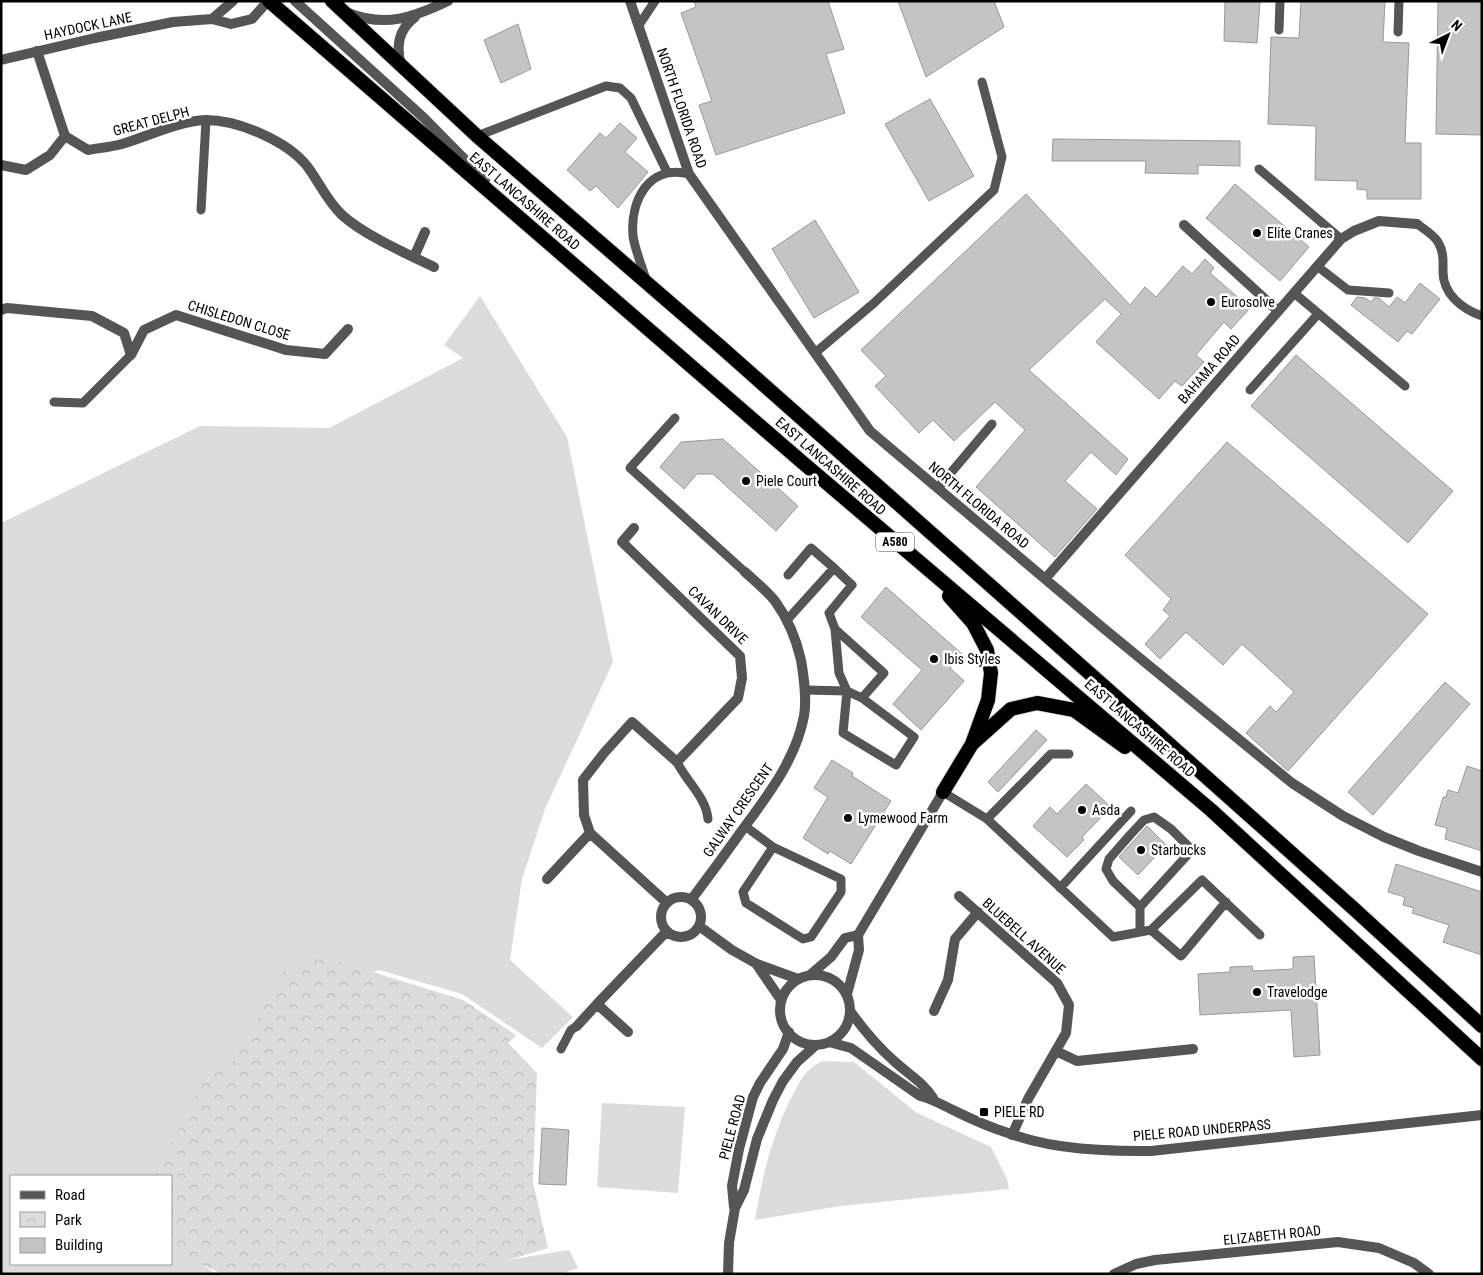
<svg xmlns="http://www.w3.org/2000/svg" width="1483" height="1275" font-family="'Roboto Condensed',sans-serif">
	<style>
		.green { fill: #dcdcdc; fill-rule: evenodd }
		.park { fill: url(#park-crowns) }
		.building { fill: #c4c4c4; stroke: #999 }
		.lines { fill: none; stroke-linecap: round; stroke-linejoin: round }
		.trunk-casing { stroke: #dbdbdb; stroke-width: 16 }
		.service { stroke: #555; stroke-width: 9 }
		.minor { stroke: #555; stroke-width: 10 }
		.tertiary { stroke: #555; stroke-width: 10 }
		.trunk { stroke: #000; stroke-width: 14 }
		.poi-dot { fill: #000; stroke: #fff; stroke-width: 2 }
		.labels { text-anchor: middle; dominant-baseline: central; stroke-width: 5; stroke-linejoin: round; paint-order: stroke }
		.shield { fill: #fff; stroke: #4c4c4c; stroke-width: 1 }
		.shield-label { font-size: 12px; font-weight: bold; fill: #000 }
		.street-label { font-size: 14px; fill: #000; stroke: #fff }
		.poi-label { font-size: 14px; fill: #000; stroke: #fff; text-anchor: start }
	</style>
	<defs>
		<pattern id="park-crowns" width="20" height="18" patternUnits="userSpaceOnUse" patternTransform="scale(1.25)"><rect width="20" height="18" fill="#dcdcdc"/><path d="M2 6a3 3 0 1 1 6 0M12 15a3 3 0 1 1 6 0" fill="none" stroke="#bbb"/></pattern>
	</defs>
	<rect width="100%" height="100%" fill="#fff"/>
	<!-- green -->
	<path class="green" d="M480 296 567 437 613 662 545 809 522 879 510 960 573 1017 542 1048 462 994 379 970 321 996 183 1251 216 1274H1V523L200 426 329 428 463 358 444 345ZM11 1176H171V1264H11Z
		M823 1061 854 1062 917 1113 991 1147 1007 1179 1009 1189 841 1206 755 1220C762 1177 772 1136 791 1098 797 1087 801 1077 810 1069 814 1065 819 1063 823 1061Z
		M602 1103 685 1107 678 1193 597 1187Z
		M569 1250 578 1268 561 1274H424Z"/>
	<!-- park -->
	<path class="park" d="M321 956 463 1000 516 1035 508 1043 537 1073 533 1182 548 1248 462 1274H222L171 1250V1176H155L206 1076 228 1069 267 1003 278 974Z"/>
	<!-- building -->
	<path class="building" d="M694 1H828L844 49 826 54 845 113 716 155 699 105 712 101 681 13 696 7Z
		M898 1H994L1004 27 926 77Z
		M1225 1H1260L1257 43 1224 41Z
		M1301 1H1385L1383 42 1409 43 1405 143H1421V199H1367V190L1357 189V181L1315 180 1316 126 1268 124 1271 37 1299 38Z
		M1438 1H1482V135L1436 134Z
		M518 24 531 69 501 83 484 40Z
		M930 99 974 176 929 201 885 124Z
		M620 123 637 138 625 152 648 172 618 208 596 186 590 191 567 170 600 133 606 138Z
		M1053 139 1240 141V166L1198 165V174L1145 173 1146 161H1052Z
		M1235 184 1309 247 1280 281 1206 218Z
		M1026 194 1130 305 1145 287 1156 297 1183 266 1192 274 1205 259 1214 268 1210 273 1250 308 1231 329 1224 322 1196 355 1204 362 1182 386 1175 381 1159 399 1096 342 1121 314 1105 299 1029 370 1128 459 1116 475 1091 452 1065 481 1097 509 1055 557 976 487 1025 430 995 402 954 441 933 420 919 433 875 386 886 376 861 350Z
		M815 220 859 292 814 318 772 249Z
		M1420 283 1440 299 1412 334 1407 331 1398 342 1351 305 1357 297 1365 298 1371 302 1374 298H1379L1389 307 1397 297 1405 303Z
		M1296 355 1453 491 1408 543 1251 406Z
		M723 439 798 506 776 531 713 474H697L684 489 660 467 681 442Z
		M1227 442 1428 614 1288 771 1246 733 1270 706 1276 712 1294 692 1242 644 1223 665 1186 632 1160 659 1145 644 1170 616 1163 610 1171 599 1125 555Z
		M886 587 962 654 950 668 964 681 921 730 893 704 922 670 861 617Z
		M1445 682 1470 704 1373 815 1348 792Z
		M1036 730 1047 740 998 792 988 782Z
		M832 760 853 773 852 776 891 801 851 864 830 851 828 854 803 838 828 797 814 788Z
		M1467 766 1482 771V851L1445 839 1447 828 1435 825 1443 797H1446L1448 790 1458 793Z
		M1086 784 1111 807 1082 837 1084 840 1067 857 1033 826 1050 807 1057 814Z
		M1147 826 1166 845 1138 875 1119 857Z
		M1396 864 1482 892V955L1443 942 1449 925 1412 913 1414 908 1403 905 1405 897 1388 892Z
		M1314 956 1320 1055 1294 1057 1291 1010 1200 1015 1198 974 1230 972V967L1252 966 1253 971 1293 969V957Z
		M542 1128 569 1130 566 1185 539 1184Z"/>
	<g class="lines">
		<defs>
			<path id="trunk" d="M269 1 802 462 1211 810 1482 1059
				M332 1 477 136 721 347 1149 726 1353 908 1482 1026
				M972 744 1011 709 1037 703 1074 710 1125 747
				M943 792 972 744 988 700 991 673 987 650 973 623 949 596"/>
		</defs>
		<!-- trunk casing -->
		<use href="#trunk" class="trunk-casing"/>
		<!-- service -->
		<path class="service" d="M639 25 655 1
			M1279 30 1280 1
			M1398 32 1399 1
			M477 136 606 86 620 88 631 98 667 172
			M1259 169 1341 239
			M201 210 206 120
			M1417 224C1424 229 1434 235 1438 242 1444 252 1443 261 1443 272 1443 294 1462 309 1482 316
			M1317 266 1348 290 1389 293
			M646 280C642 266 635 250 633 236 630 200 649 164 689 174
			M1294 293 1405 386
			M815 353 874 303 994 190 1002 157 982 82
			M1250 390 1318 314
			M54 402 83 403 131 355
			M675 418 630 468 745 572
			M938 488 992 424
			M788 575 811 548 834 568
			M787 620 834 568 852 585 829 613 835 629 884 673 862 698 914 737 896 765 843 733 847 691 805 690
			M835 629 839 673 847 691 862 698
			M677 762C686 781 706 797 708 819
			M943 792 987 819 1113 937 1151 930 1202 880 1260 935
			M987 819 1051 754H1069
			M745 826 773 847 841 879V892L811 937 803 939 746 903 743 892 773 847
			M1060 888 1131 811
			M1140 907 1113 881 1106 869 1109 859 1130 835 1144 820 1154 817 1171 829 1192 850 1140 907V932
			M1151 930 1181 956 1226 902
			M561 1049 571 1030 577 1026"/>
		<!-- minor -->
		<path class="minor" d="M630 1 689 174 870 431 1102 627 1292 783 1343 816 1384 837 1419 851 1482 872
			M37 51 65 136 88 150C99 148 111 147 122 144 149 136 178 121 206 120 238 120 287 141 307 166 319 182 327 201 342 215 364 235 407 254 434 267
			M1 165 26 170 50 155 65 136
			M1184 225 1278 311
			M414 257 425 232
			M1 310 7 308 92 316 124 333 131 355 144 330 176 315 286 350 325 354 348 329
			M634 528 622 542 740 656 742 678 738 698 677 762 632 722 604 753 583 780 584 815 590 833 667 903
			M1045 579 1341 239 1354 231 1379 221 1417 224
			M547 879 590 833
			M959 896 1057 983 1069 1005 1066 1033 1028 1099 1012 1135
			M661 917a20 20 0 1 1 40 0a20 20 0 1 1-40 0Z
			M691 900C709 876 726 853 743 829 768 795 796 759 804 716 807 698 804 678 801 660 796 638 788 619 775 601 766 590 755 581 745 572
			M699 926 732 950 757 964 798 979
			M757 965 781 1000
			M934 1011 948 980 955 939 978 912
			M577 1026 597 1004
			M628 1032 597 1004 667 931
			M1056 1051 1077 1061 1193 1049
			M1114 1274 1136 1264 1155 1260 1338 1242 1379 1248 1414 1263 1429 1274"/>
		<!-- tertiary -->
		<path class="tertiary" d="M295 1 424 118 485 180
			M348 13C386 28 414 17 448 1
			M212 19 233 1
			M1 60 95 38 173 22 212 19 231 24 252 19 268 1
			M401 66C396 46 398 30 415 17
			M810 975 831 957 845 938 858 935
			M780 1010a35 35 0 1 1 70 0a35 35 0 1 1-70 0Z
			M847 994 859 950 858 935 943 792
			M850 1011C863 1029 877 1046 894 1061 908 1074 923 1082 933 1098
			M829 1042 851 1048 920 1096C933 1099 942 1105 955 1111 973 1120 992 1128 1011 1134 1056 1150 1105 1151 1151 1151L1482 1115
			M734 1207 732 1186 739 1149 753 1097 760 1083 783 1049 789 1032
			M728 1274 729 1243 735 1208 744 1190 757 1139 773 1100 783 1081 797 1062 816 1045"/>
		<!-- trunk -->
		<use href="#trunk" class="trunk"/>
	</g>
	<!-- markers -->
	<g class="poi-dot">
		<circle cx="1257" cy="233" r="5"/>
		<circle cx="1211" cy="302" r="5"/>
		<circle cx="746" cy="481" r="5"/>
		<circle cx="934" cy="659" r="5"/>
		<circle cx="1082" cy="810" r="5"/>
		<circle cx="848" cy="818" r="5"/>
		<circle cx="1141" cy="850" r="5"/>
		<circle cx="1257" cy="992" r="5"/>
		<rect x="979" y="1107" width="10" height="10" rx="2.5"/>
	</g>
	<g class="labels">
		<!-- shield labels -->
		<rect class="shield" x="876" y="532.5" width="38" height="19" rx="4"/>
		<g class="shield-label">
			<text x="895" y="542">A580</text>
		</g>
		<!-- street labels -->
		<g class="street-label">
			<text transform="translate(88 26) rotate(-12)">HAYDOCK LANE</text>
			<text transform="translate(682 108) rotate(71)">NORTH FLORIDA ROAD</text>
			<text transform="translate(151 121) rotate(-15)">GREAT DELPH</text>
			<text transform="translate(525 201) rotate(41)">EAST LANCASHIRE ROAD</text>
			<text transform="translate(239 320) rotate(17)">CHISLEDON CLOSE</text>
			<text transform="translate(1209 369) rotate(-49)">BAHAMA ROAD</text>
			<text transform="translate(831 466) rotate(41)">EAST LANCASHIRE ROAD</text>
			<text transform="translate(979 505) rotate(40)">NORTH FLORIDA ROAD</text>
			<text transform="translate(718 615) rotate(44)">CAVAN DRIVE</text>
			<text transform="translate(1140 728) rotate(41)">EAST LANCASHIRE ROAD</text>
			<text transform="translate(738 810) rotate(-55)">GALWAY CRESCENT</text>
			<text transform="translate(1024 936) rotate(42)">BLUEBELL AVENUE</text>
			<text transform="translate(732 1127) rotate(-75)">PIELE ROAD</text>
			<text transform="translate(1202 1130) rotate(-5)">PIELE ROAD UNDERPASS</text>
			<text transform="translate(1272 1235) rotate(-6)">ELIZABETH ROAD</text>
		</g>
		<!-- poi labels -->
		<g class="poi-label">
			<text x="1267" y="233">Elite Cranes</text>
			<text x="1221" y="302">Eurosolve</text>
			<text x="756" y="481">Piele Court</text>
			<text x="944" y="659">Ibis Styles</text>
			<text x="1092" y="810">Asda</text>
			<text x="858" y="818">Lymewood Farm</text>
			<text x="1151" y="850">Starbucks</text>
			<text x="1267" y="992">Travelodge</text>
			<text x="994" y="1112">PIELE RD</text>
		</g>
	</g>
	<!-- border -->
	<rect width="1483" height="1275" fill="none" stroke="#000000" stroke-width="5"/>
	<!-- legend -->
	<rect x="10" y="1175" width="162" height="90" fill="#ffffff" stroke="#999999"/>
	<rect x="20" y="1191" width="25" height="8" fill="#555555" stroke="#999999"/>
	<text x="55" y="1200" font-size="15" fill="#000000">Road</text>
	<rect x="20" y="1212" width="25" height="15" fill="url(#park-crowns)" stroke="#999999"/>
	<text x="55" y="1225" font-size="15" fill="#000000">Park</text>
	<rect x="20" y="1238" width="25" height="15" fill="#c4c4c4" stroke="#999999"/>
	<text x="55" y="1250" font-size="15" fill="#000000">Building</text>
	<!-- north arrow -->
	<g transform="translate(1448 35) rotate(42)" stroke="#ffffff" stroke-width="4" paint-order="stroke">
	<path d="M0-4L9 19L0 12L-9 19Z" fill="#000000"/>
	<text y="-8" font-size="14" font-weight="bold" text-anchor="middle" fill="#000000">N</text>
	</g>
</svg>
